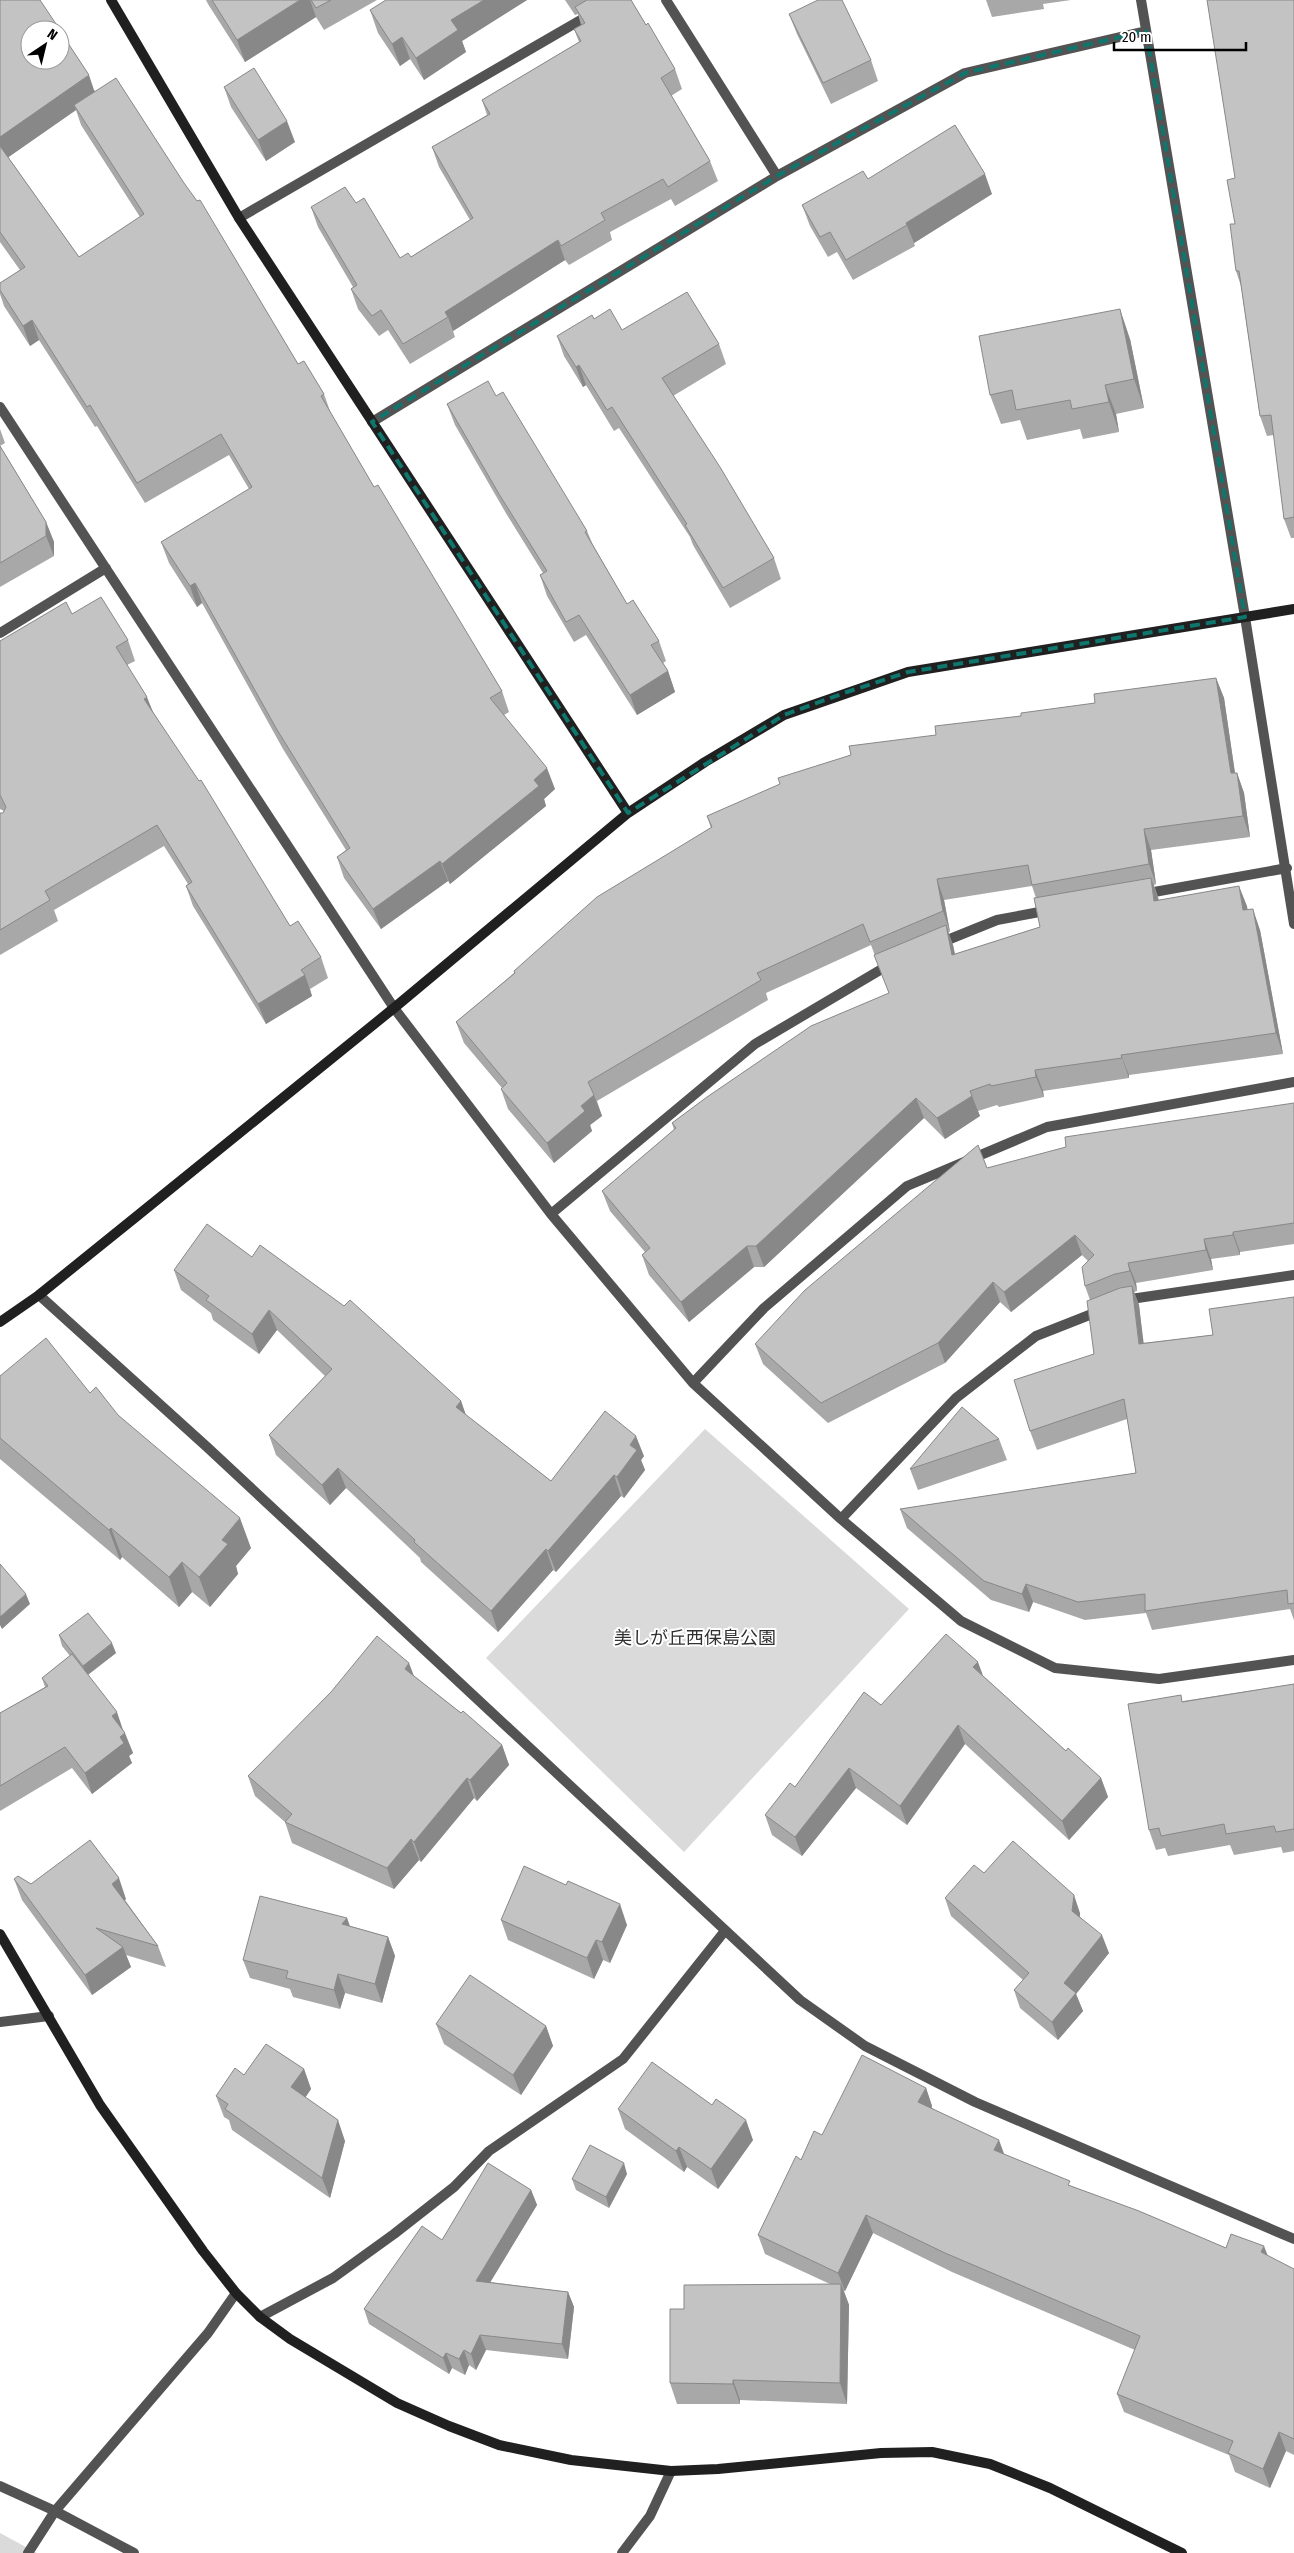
<svg xmlns="http://www.w3.org/2000/svg" width="1294" height="2553" font-family="'Fira Sans Condensed','Noto Sans JP',sans-serif">
	<style>
		.green { fill: #dadada }
		.lines { fill: none; stroke-linecap: round; stroke-linejoin: round }
		.street { stroke: #535353; stroke-width: 10 }
		.secondary { stroke: #202020; stroke-width: 10 }
		.wall { fill: #a8a8a8; fill-rule: evenodd }
		.shaded-wall { fill: #888 }
		.building { fill: #c3c3c3; stroke: #888 }
		.marked { fill: none; stroke: #0f766e; stroke-width: 4; stroke-dasharray: 10 6; stroke-linejoin: round }
		.labels { text-anchor: middle; dominant-baseline: central; stroke-width: 4; stroke-linejoin: round; paint-order: stroke }
		.park-label { font-size: 18px; fill: #313131; stroke: #fff }
	</style>
	<rect width="100%" height="100%" fill="#fff"/>
	<!-- green -->
	<path class="green" d="M705 1429 909 1609 684 1852 486 1658Z
		M0 2533 37 2553H0Z"/>
	<g class="lines">
		<!-- street -->
		<path class="street" d="M666 0 777 176
			M1141 0 1245 617 1294 924
			M239 218 591 14
			M0 407 394 1008 551 1214 693 1383 841 1519 961 1621 1055 1668 1159 1679 1294 1660
			M372 422 777 176 965 73 1146 31
			M0 633 106 568
			M1143 894 1287 868
			M940 943 997 920 1050 910
			M551 1214 755 1044 892 963
			M39 1295 207 1447 800 2000 865 2046 975 2102 1294 2239
			M1124 1300 1294 1275
			M693 1383 764 1308 907 1186 1047 1127 1294 1082
			M841 1519 956 1398 1036 1336 1102 1310
			M0 2022 49 2016
			M260 2317 333 2278 394 2234 454 2187 489 2151 623 2059 724 1932
			M0 2486 55 2511 134 2553
			M28 2553 55 2511 208 2333 236 2293
			M622 2553 650 2516 671 2471"/>
		<!-- secondary -->
		<path class="secondary" d="M111 0 239 218 628 813
			M0 1322 39 1295 137 1216 394 1008 628 813 705 762 784 715 908 672 1294 609
			M0 1934 100 2105 203 2251 236 2293 260 2317 290 2339 397 2403 449 2426 499 2445 571 2460 671 2471 718 2469 881 2453 932 2452 990 2464 1050 2488 1182 2553"/>
	</g>
	<!-- wall -->
	<path class="wall" d="M0 0 95 91 298 364 324 394 331 414 374 487 502 691 509 712 504 715 555 789 544 799 546 806 450 884 448 881 381 929 344 878 337 857 346 850 283 749 202 603 197 607 169 563 161 542 249 489 229 455 145 503 97 426 95 427 39 340 30 346 4 306 0 294V283L20 270 0 242ZM76 110 81 125 140 217 79 257 8 157Z
		M206 0H377L324 30 316 17 245 62 208 4Z
		M386 0H527L462 41 466 52 424 80 410 59 400 66 378 33 370 10Z
		M565 0H631L646 25 675 69 682 89 671 96 710 161 718 181 675 206 671 199 610 232 612 240 569 265 565 260 453 331 455 337 410 364 388 330 379 336 358 309 351 289 353 287 318 227 311 207 356 203 400 258 411 257 470 220 439 167 432 147 487 115 482 100 579 42 574 29 581 25 578 14 575 15Z
		M986 0H1071L1043 4 1044 9 992 17Z
		M1294 0V538H1291L1284 519 1274 435 1267 436 1260 416 1241 286 1236 271 1235 178Z
		M789 14 871 60 878 81 831 104 797 34Z
		M224 87 295 142 266 161 231 107Z
		M868 179 992 194 914 243 915 246 853 280 837 252 828 257 810 226 802 205Z
		M594 319 622 330 719 344 726 364 673 396 774 558 781 579 730 608 693 545 690 537 619 428 614 431 586 385 583 387 564 356 557 336Z
		M1130 339 1144 408 1116 414 1119 432 1083 439 1080 429 1027 440 1020 420 1001 424 990 395Z
		M496 396 587 531 593 545 627 604 659 641 666 661 663 663 668 671 675 692 637 715 586 635 574 642 547 596 540 575 543 573 507 515 455 425 447 404Z
		M0 429 5 443 0 446Z
		M0 446 46 522 54 542V556L0 587Z
		M72 614 128 640 135 661 127 665 154 714 290 926 321 957 328 978 310 989 312 996 266 1024 193 906 186 886 188 884 164 846 54 910 58 921 0 955V813H3L4 811 0 809V641Z
		M1216 678 1224 698 1235 773H1237L1244 793 1250 837 1151 850 1156 884 1154 885 1159 900 1247 906V910L1260 930 1283 1054 1129 1075V1078L1043 1091 1044 1097 999 1107 997 1105 978 1111 980 1116 945 1139 924 1118 764 1267H754L689 1322 649 1275 642 1255 645 1252 610 1211 602 1191 674 1130 672 1123 889 993 871 945 766 993 768 1000 597 1101 602 1116 590 1125 592 1131 554 1163 508 1109 501 1089 502 1088 464 1043 456 1022 514 973V971L711 828 707 816 936 735 1021 716 1095 703ZM1032 886 1036 898 1040 927 955 954 953 945 948 932H950L944 900Z
		M1294 1103V1244L1240 1252V1255L1211 1259 1213 1270 1136 1283 1137 1291 1134 1292 1139 1305 1143 1343 1213 1335 1294 1297V1620L1290 1609 1152 1630 1146 1613 1085 1620 1033 1602 1029 1612 991 1600 907 1528 900 1509 1136 1473 1127 1419 1037 1450 1030 1431 1094 1354 1090 1300 1085 1286 1088 1261 1082 1255 1011 1312 1000 1302 945 1363 828 1423 763 1364 755 1344 987 1168Z
		M252 1257 461 1401 466 1415 551 1481 644 1456 641 1460 645 1470 624 1498 621 1496 556 1572 553 1570 498 1632 421 1562 420 1558 346 1488 330 1505 276 1455 269 1435 325 1376 277 1330 259 1354 213 1320 211 1313 181 1290 174 1270Z
		M0 1376 90 1393 118 1415 251 1548 236 1566 238 1574 210 1607 192 1592 179 1607 122 1557 120 1560 0 1459Z
		M999 1439 1007 1460 918 1490 910 1469Z
		M59 1635 116 1653 88 1675 123 1730 133 1753 129 1756 132 1763 92 1794 72 1768 0 1811V1713L45 1687 42 1678 70 1656 62 1646Z
		M982 1675 1066 1751 1101 1778 1108 1797 1069 1840 965 1744 907 1825 856 1788 802 1856 772 1835 765 1815 881 1705Z
		M414 1676 502 1745 509 1765 477 1801 474 1798 421 1862 419 1860 394 1889 292 1843 285 1822 255 1796 248 1776Z
		M1294 1684V1851L1283 1853 1281 1847 1234 1855 1230 1845 1168 1856 1165 1848 1156 1850 1149 1830 1183 1701Z
		M984 1873 1080 1913V1917L1109 1953 1076 1994 1083 2011 1058 2040 1020 2008 1014 1990 1023 1980 951 1916 945 1898Z
		M14 1879 31 1884 126 1899 125 1900 158 1946 166 1967 126 1955 131 1967 92 1995 22 1900Z
		M566 1885 627 1925 610 1963 603 1960 594 1979 508 1940 501 1920Z
		M347 1918 350 1926 388 1937 395 1956 382 2003 345 1993 340 2009 293 1997 290 1989 250 1978 243 1960Z
		M436 2024 546 2026 553 2046 521 2095 444 2044Z
		M304 2069 311 2089 305 2098 345 2141 330 2198 232 2130 229 2120 224 2117 216 2096 244 2075Z
		M926 2088 932 2106V2108L1005 2155 1071 2186 1226 2248 1267 2256 1294 2269V2455L1286 2451 1270 2488 1235 2472 1229 2455 1124 2412 1117 2394 1135 2350 952 2272 873 2233 845 2291H844L849 2305 847 2404 740 2400V2404H677L670 2383 684 2309 830 2284 765 2254 758 2235 801 2160 822 2135Z
		M618 2109 753 2140 718 2189 687 2167 684 2172 625 2129Z
		M627 2174 609 2208 576 2190 572 2179Z
		M531 2190 537 2205 490 2282 568 2292 574 2307 568 2359 486 2350 476 2370 469 2365 465 2375 452 2368 449 2374 369 2324 364 2309 442 2240Z"/>
	<!-- shaded-wall -->
	<path class="shaded-wall" d="M300 0H310L316 17 245 62 237 40Z
		M484 0H527L462 41 466 52 424 80 416 58 451 20Z
		M402 37 410 59 400 66 392 44Z
		M89 75 96 96 74 105 76 110 3 161 0 152V137Z
		M287 121 295 142 266 161 258 140Z
		M985 174 992 194 914 243 906 223Z
		M558 240 565 260 453 331 448 317 445 312Z
		M1120 309 1130 339 1144 408 1134 379Z
		M32 320 39 340 30 346 23 326Z
		M579 365 586 385 583 387 576 367Z
		M1105 385 1116 414 1119 432 1109 402Z
		M46 522 54 542V556L46 536Z
		M195 583 202 603 197 607 190 586Z
		M668 671 675 692 637 715 630 695Z
		M1216 678 1224 698 1238 794 1231 773Z
		M147 697 155 717 144 699Z
		M547 768 555 789 544 799 546 806 450 884 442 864Z
		M1237 773 1244 793 1250 837 1243 816Z
		M1144 829 1151 850 1156 884 1149 864Z
		M440 861 448 881 381 929 373 909Z
		M1151 878 1158 898 1162 921 1154 901Z
		M937 879 944 900 950 932 943 911Z
		M1239 886 1247 906 1251 931 1243 910Z
		M1253 909 1260 930 1283 1054 1276 1033Z
		M946 925 953 945 959 975 952 955Z
		M305 975 312 996 266 1024 258 1004Z
		M1121 1055 1129 1075V1078L1122 1058Z
		M1035 1070 1043 1091 1044 1097 1036 1077Z
		M594 1095 602 1116 590 1125 592 1131 554 1163 547 1143 581 1106Z
		M972 1096 980 1116 945 1139 937 1118Z
		M916 1098 924 1118 764 1267 756 1246Z
		M1233 1232 1240 1252V1255L1233 1235Z
		M1075 1235 1082 1255 1011 1312 1004 1292Z
		M1204 1239 1211 1259 1213 1270 1206 1250Z
		M747 1246 754 1267 689 1322 681 1302Z
		M1128 1263 1136 1283 1137 1291 1130 1271Z
		M993 1282 1000 1302 945 1363 938 1343Z
		M1132 1286 1139 1305 1146 1362 1139 1344Z
		M269 1310 277 1330 259 1354 252 1334Z
		M461 1401 468 1422 456 1407Z
		M636 1436 644 1456 641 1460 645 1470 624 1498 617 1477 630 1445Z
		M338 1468 346 1488 330 1505 322 1485Z
		M614 1475 621 1496 556 1572 548 1551Z
		M240 1518 251 1548 236 1566 238 1574 210 1607 199 1577 222 1540Z
		M111 1528 122 1557 120 1560 109 1530Z
		M546 1549 553 1570 498 1632 491 1611Z
		M182 1562 192 1592 179 1607 169 1577Z
		M1026 1584 1033 1602 1029 1612 1022 1594Z
		M26 1594 30 1604 2 1629 0 1625V1617Z
		M112 1643 116 1653 86 1676 83 1666Z
		M978 1662 985 1681 973 1667Z
		M409 1663 417 1684 405 1669Z
		M117 1712 124 1733 112 1716Z
		M958 1725 965 1744 907 1825 900 1806Z
		M125 1733 133 1753 129 1756 132 1763 92 1794 85 1773 120 1737Z
		M502 1745 509 1765 477 1801 470 1780Z
		M849 1768 856 1788 802 1856 795 1837Z
		M467 1778 474 1798 421 1862 414 1842Z
		M1101 1778 1108 1797 1069 1840 1062 1821Z
		M411 1839 419 1860 394 1889 387 1868Z
		M119 1878 126 1899 120 1904 112 1884Z
		M1074 1895 1080 1913 1079 1929 1072 1911Z
		M620 1904 627 1925 610 1963 602 1942Z
		M347 1918 353 1937 342 1924Z
		M1102 1935 1109 1953 1076 1994 1083 2011 1058 2040 1052 2022 1064 1983Z
		M388 1937 395 1956 382 2003 375 1984Z
		M596 1940 603 1960 594 1979 587 1958Z
		M123 1947 131 1967 92 1995 85 1975Z
		M338 1974 345 1993 340 2009 334 1990Z
		M546 2026 553 2046 521 2095 513 2075Z
		M304 2069 311 2089 298 2108 291 2087Z
		M926 2088 932 2106 925 2121 918 2102Z
		M338 2120 345 2141 330 2198 322 2178Z
		M746 2120 753 2140 718 2189 711 2169Z
		M999 2140 1006 2159 994 2150Z
		M679 2147 687 2167 684 2172 676 2151Z
		M624 2163 627 2174 609 2208 606 2197Z
		M531 2190 537 2205 482 2296 476 2281Z
		M866 2215 873 2233 845 2291 838 2273Z
		M1264 2246 1271 2264 1261 2252Z
		M841 2284 849 2305 847 2404 840 2383Z
		M568 2292 574 2307 568 2359 562 2344Z
		M480 2335 486 2350 476 2370 471 2354Z
		M464 2350 469 2365 465 2375 459 2359Z
		M446 2353 452 2368 449 2374 443 2358Z
		M733 2380 740 2400V2404L733 2384Z
		M1279 2432 1286 2451 1270 2488 1263 2469Z"/>
	<!-- building -->
	<path class="building" d="M0 0H40L60 30H30V60H60V31L89 75 0 137Z
		M212 0H300L237 40Z
		M311 0H331L316 8Z
		M386 0H484L451 20 458 30 416 58 402 37 392 44 370 10Z
		M587 0H631L646 25 648 23 675 69 661 78 710 161 668 187 663 179 601 213 605 220 561 246 558 240 445 312 448 317 403 344 381 310 372 316 351 289 357 285 311 207 345 187 356 203 364 198 400 258 408 253 411 257 473 218 432 147 490 114 482 100 581 41 574 29 585 23 575 7Z
		M818 0H842L871 60 823 83 789 14Z
		M1207 0H1294V517L1284 519 1271 415 1260 416 1239 271H1236L1230 224H1235L1227 180 1235 178Z
		M254 68 287 121 258 140 224 87Z
		M116 78 184 183 197 201 200 200 298 364 304 361 324 394 321 396 374 487 378 485 502 691 490 698 547 768 534 780 539 786 442 864 440 861 373 909 337 857 350 848 276 728 195 583 190 586 161 542 252 487 221 434 137 483 90 405 87 407 32 320 23 326 0 290V283L25 267 0 232V146L79 257 144 214 74 105Z
		M955 125 985 174 906 223 907 225 846 260 830 232 820 237 802 205 863 171 868 179Z
		M687 292 719 344 662 378 720 467 774 558 723 588 685 525 687 524 612 407 607 410 579 365 576 367 557 336 592 315 594 319 610 309 622 330Z
		M1120 309 1134 379 1105 385 1109 402 1072 409 1070 400 1016 410 1012 390 990 395 979 336Z
		M488 381 496 396 503 392 587 531 585 532 627 604 633 600 659 641 651 645 668 671 630 695 579 615 566 622 540 575 547 571 499 494 447 404Z
		M0 446 46 522V536L0 563Z
		M101 597 128 640 116 647 147 697 144 699 199 781 201 780 290 926 298 921 321 957 301 970 305 975 258 1004 186 886 192 882 157 825 45 891 50 900 0 930V813H3L6 807 0 795V641L66 602 72 614Z
		M1216 678 1231 773H1237L1243 816 1144 829 1149 864 1032 885 1028 865 937 879 943 911 870 942 863 924 757 973 761 980 588 1082 594 1095 581 1106 585 1111 547 1143 501 1089 507 1083 456 1022 515 973 514 971 597 897 712 827 707 816 780 784 778 778 851 755 849 746 936 735 935 726 1021 716V713L1095 703 1094 694Z
		M1151 878 1154 901 1239 886 1243 910 1253 909 1276 1033 1121 1055 1122 1058 1035 1070 1036 1077 991 1086 990 1084 970 1091 972 1096 937 1118 916 1098 756 1246H747L681 1302 642 1255 650 1248 602 1191 676 1128 672 1123 707 1097 811 1026 889 993 874 955 946 925 952 955 1040 927 1034 898Z
		M1294 1103V1223L1233 1232V1235L1204 1239 1206 1250 1128 1263 1130 1271 1115 1274 1085 1286 1082 1267 1094 1255 1075 1235 1004 1292 993 1282 938 1343 821 1403 755 1344 805 1290 978 1145 987 1168 1066 1147 1065 1137Z
		M207 1224 252 1257 260 1245 344 1306 350 1300 461 1401 456 1407 551 1481 605 1411 636 1436 630 1445 637 1450 617 1477 614 1475 548 1551 546 1549 491 1611 414 1542 415 1540 338 1468 322 1485 269 1435 332 1369 269 1310 252 1334 206 1300 209 1296 174 1270Z
		M1132 1286 1139 1344 1213 1335 1209 1309 1294 1297V1603L1288 1604 1287 1590 1145 1611V1594L1078 1602 1026 1584 1022 1594 984 1581 900 1509 1136 1473 1124 1399 1030 1431 1014 1380 1094 1354 1087 1301 1120 1288Z
		M46 1338 90 1393 96 1387 118 1415 240 1518 222 1540 228 1544 199 1577 182 1562 169 1577 111 1528 109 1530 0 1438V1376Z
		M962 1407 999 1439 910 1469Z
		M0 1564 26 1594 0 1617Z
		M88 1613 112 1643 83 1666 59 1635Z
		M946 1634 978 1662 973 1667 1066 1751 1068 1748 1101 1778 1062 1821 958 1725 900 1806 849 1768 795 1837 765 1815 790 1783 795 1787 864 1692 881 1705Z
		M377 1636 409 1663 405 1669 461 1713 463 1711 502 1745 470 1780 467 1778 414 1842 411 1839 387 1868 285 1822 292 1814 248 1776 331 1692Z
		M72 1654 117 1712 112 1716 125 1733 120 1737 124 1743 85 1773 65 1747 0 1786V1713L48 1686 42 1678Z
		M1294 1684V1829L1276 1832 1274 1826 1226 1834 1224 1824 1161 1836 1159 1828 1149 1830 1128 1704 1181 1695 1182 1702Z
		M90 1840 119 1878 112 1884 158 1946 96 1928 123 1947 85 1975 14 1879 18 1876 31 1884Z
		M1013 1841 1074 1895 1072 1911 1102 1935 1064 1983 1076 1993 1052 2022 1014 1990 1029 1973 945 1898 974 1865 984 1873Z
		M524 1866 566 1885 568 1881 620 1904 602 1942 596 1940 587 1958 501 1920Z
		M260 1896 347 1918 342 1924 388 1937 375 1984 338 1974 334 1990 286 1978 288 1971 243 1960Z
		M470 1975 546 2026 513 2075 436 2024Z
		M266 2044 304 2069 291 2087 338 2120 322 2178 225 2109 228 2104 216 2096 235 2068 244 2075Z
		M862 2055 926 2088 918 2102 999 2140 994 2150 1070 2181 1068 2185 1139 2211 1226 2248 1231 2234 1264 2246 1261 2252 1294 2269V2439L1279 2432 1263 2469 1228 2453 1233 2441 1117 2394 1140 2336 945 2253 866 2215 838 2273 758 2235 796 2156 801 2160 814 2131 822 2135Z
		M652 2062 712 2105 716 2099 746 2120 711 2169 679 2147 676 2151 618 2109Z
		M590 2145 624 2163 606 2197 572 2179Z
		M488 2163 531 2190 476 2281 568 2292 562 2344 480 2335 471 2354 464 2350 459 2359 446 2353 443 2358 364 2309 422 2226 442 2240Z
		M841 2284 840 2383 733 2380V2384L670 2383V2309H684V2285Z"/>
	<!-- marked area -->
	<path class="marked" d="M1146 31 1245 617 908 672 847 692 784 715 628 813 372 422 777 176 965 73Z"/>
	<g class="labels">
		<!-- park labels -->
		<g class="park-label">
			<text x="695" y="1638">美しが丘西保島公園</text>
		</g>
	</g>
	<!-- north arrow -->
	<g transform="translate(45 45) rotate(35)"><circle r="24" fill="#ffffff" stroke="#999999"/>
	<path d="M0-4L9 19L0 12L-9 19Z" fill="#000000"/>
	<text y="-8" font-size="14" font-weight="bold" text-anchor="middle" fill="#000000">N</text>
	</g>
	<!-- scale -->
	<path d="M1114 42v8h132v-8" fill="none" stroke="#000000" stroke-width="2.5"/>
	<text x="1122" y="42" font-size="15" fill="#000000" stroke="#ffffff" stroke-width="4" paint-order="stroke">20 m</text>
</svg>
